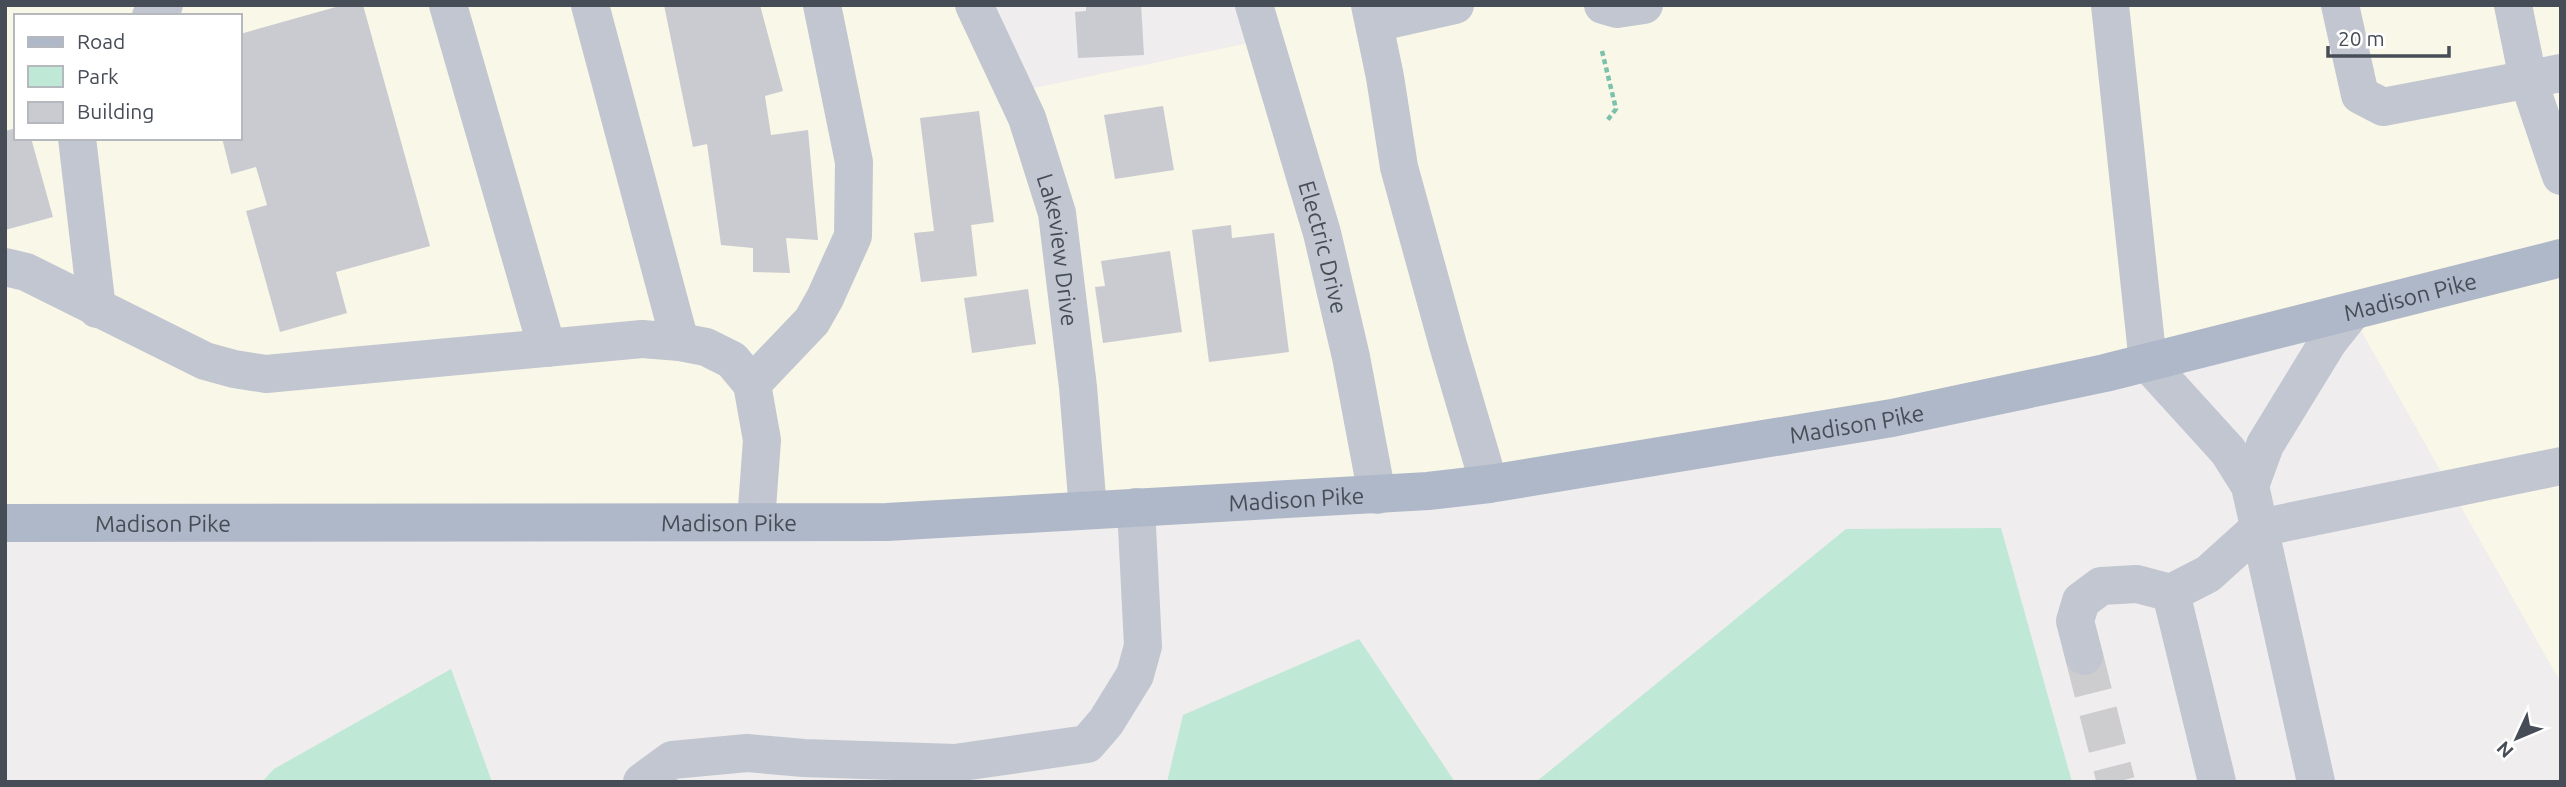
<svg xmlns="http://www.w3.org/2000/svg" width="2566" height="787" font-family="Ubuntu,sans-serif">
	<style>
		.commercial { fill: #f9f7e7; fill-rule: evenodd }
		.green { fill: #bfe8d6 }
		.building { fill: #cacbd1 }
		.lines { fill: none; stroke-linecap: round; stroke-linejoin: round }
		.minor-tunnel { stroke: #cdcdcf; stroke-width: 38; stroke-dasharray: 38 19; stroke-linecap: butt }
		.path { stroke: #7cc1ab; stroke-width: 4.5; stroke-dasharray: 5 3.5; stroke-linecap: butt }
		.minor { stroke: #c1c6d0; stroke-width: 38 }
		.major { stroke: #afb8c8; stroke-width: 38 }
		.labels { text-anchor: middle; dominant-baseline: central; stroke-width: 6; stroke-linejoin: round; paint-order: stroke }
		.street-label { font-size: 23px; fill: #474d57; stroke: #fff }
	</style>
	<rect width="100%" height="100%" fill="#efeded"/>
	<!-- commercial -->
	<path class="commercial" d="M5 5H974L1015 92 1263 40 1254 5H2561V683L2351 313 1428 491 5 523ZM16 16H240V138H16Z"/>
	<!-- green -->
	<path class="green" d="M2001 528 2072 782H1536L1846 529Z
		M1359 639 1455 782H1167L1183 715Z
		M451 669 492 782H262L274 769Z"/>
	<!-- building -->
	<path class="building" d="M343 5H363L430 246 336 272 347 313 280 332 246 211 267 205 256 167 231 174 222 138H240V34Z
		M664 5H760L783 91 765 96 771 135 808 130 818 240 786 238 790 273 753 272V248L721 245 707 144 693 147Z
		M1086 5H1141L1144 55 1078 58 1075 12 1086 11Z
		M1163 106 1174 170 1115 179 1104 115Z
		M979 111 994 222 971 225 977 276 921 282 914 233 934 231 920 118Z
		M16 128V138H31L53 217 5 230V131Z
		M1231 225 1232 238 1274 233 1289 352 1209 362 1192 230Z
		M1170 251 1182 332 1103 343 1095 287 1105 286 1101 261Z
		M1028 289 1036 344 972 353 964 298Z"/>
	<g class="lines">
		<!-- minor-tunnel -->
		<path class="minor-tunnel" d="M2084 656 2116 782"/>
		<!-- path -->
		<path class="path" d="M1602 51 1616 109 1606 122"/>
		<!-- minor -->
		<g class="minor">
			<path d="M448 5 547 348"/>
			<path d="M590 5 680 342"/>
			<path id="s1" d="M974 5 1027 118 1057 213 1078 387 1088 510"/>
			<path id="s2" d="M1254 5 1322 233 1351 357 1377 495"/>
			<path d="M1370 5 1385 77 1399 167 1448 345 1489 484"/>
			<path d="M1603 5 1617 9 1644 5"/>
			<path d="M2110 5 2148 363 2228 451 2250 486 2316 782"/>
			<path d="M2340 5 2360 95 2383 107 2561 73"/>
			<path d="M2513 5 2528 79 2561 176"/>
			<path d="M151 16 164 5"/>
			<path d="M1375 23 1455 5"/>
			<path d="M77 138 97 309"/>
			<path d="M5 267 26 272 205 361 234 369 266 374 642 339 680 342 706 347 732 360 752 384 762 440 756 522"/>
			<path d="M752 384 812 321 825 298 853 236 854 162 822 5"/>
			<path d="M2250 486 2265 445 2328 342 2351 313"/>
			<path d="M2171 593 2217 782"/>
			<path d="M2084 656 2075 621 2081 601 2101 586 2137 584 2171 593 2208 574 2259 528 2561 466"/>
			<path d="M642 782 672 760 747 753 804 758 955 763 1087 744 1106 722 1135 675 1143 646 1136 507"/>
		</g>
		<!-- major -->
		<path class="major" id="s3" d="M5 523 887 522 1428 491 1489 484 1892 418 2105 373 2561 258"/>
	</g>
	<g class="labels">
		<!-- street labels -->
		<g class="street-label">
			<text stroke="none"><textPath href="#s2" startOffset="252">Electric Drive</textPath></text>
			<text stroke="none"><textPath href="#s1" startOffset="261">Lakeview Drive</textPath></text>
			<text stroke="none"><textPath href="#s3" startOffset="2426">Madison Pike</textPath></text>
			<text stroke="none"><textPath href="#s3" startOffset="1858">Madison Pike</textPath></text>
			<text stroke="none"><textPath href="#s3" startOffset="1292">Madison Pike</textPath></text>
			<text stroke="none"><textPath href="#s3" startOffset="724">Madison Pike</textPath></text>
			<text stroke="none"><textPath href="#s3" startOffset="158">Madison Pike</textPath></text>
		</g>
	</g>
	<!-- border -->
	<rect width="2566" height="787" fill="none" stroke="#474d57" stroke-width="14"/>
	<!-- legend -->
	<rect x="14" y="14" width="228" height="126" fill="#ffffff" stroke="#b5b8bc" stroke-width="2"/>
	<rect x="28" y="37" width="35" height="10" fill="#afb8c8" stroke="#b5b8bc" stroke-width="2"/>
	<text x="77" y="49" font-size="21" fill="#474d57">Road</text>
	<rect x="28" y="66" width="35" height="21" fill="#bfe8d6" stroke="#b5b8bc" stroke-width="2"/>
	<text x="77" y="84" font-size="21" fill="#474d57">Park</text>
	<rect x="28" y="102" width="35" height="21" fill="#cacbd1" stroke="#b5b8bc" stroke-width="2"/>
	<text x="77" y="119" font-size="21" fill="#474d57">Building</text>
	<!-- north arrow -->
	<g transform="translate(2517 738) rotate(226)" stroke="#ffffff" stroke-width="5" paint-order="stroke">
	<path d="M0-5L12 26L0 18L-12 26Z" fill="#474d57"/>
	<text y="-10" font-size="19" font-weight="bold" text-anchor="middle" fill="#474d57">N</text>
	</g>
	<!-- scale -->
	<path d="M2328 46v10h121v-10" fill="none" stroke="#474d57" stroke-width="3.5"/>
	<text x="2338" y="46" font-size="21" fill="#474d57" stroke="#ffffff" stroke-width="5" paint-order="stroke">20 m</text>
</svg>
